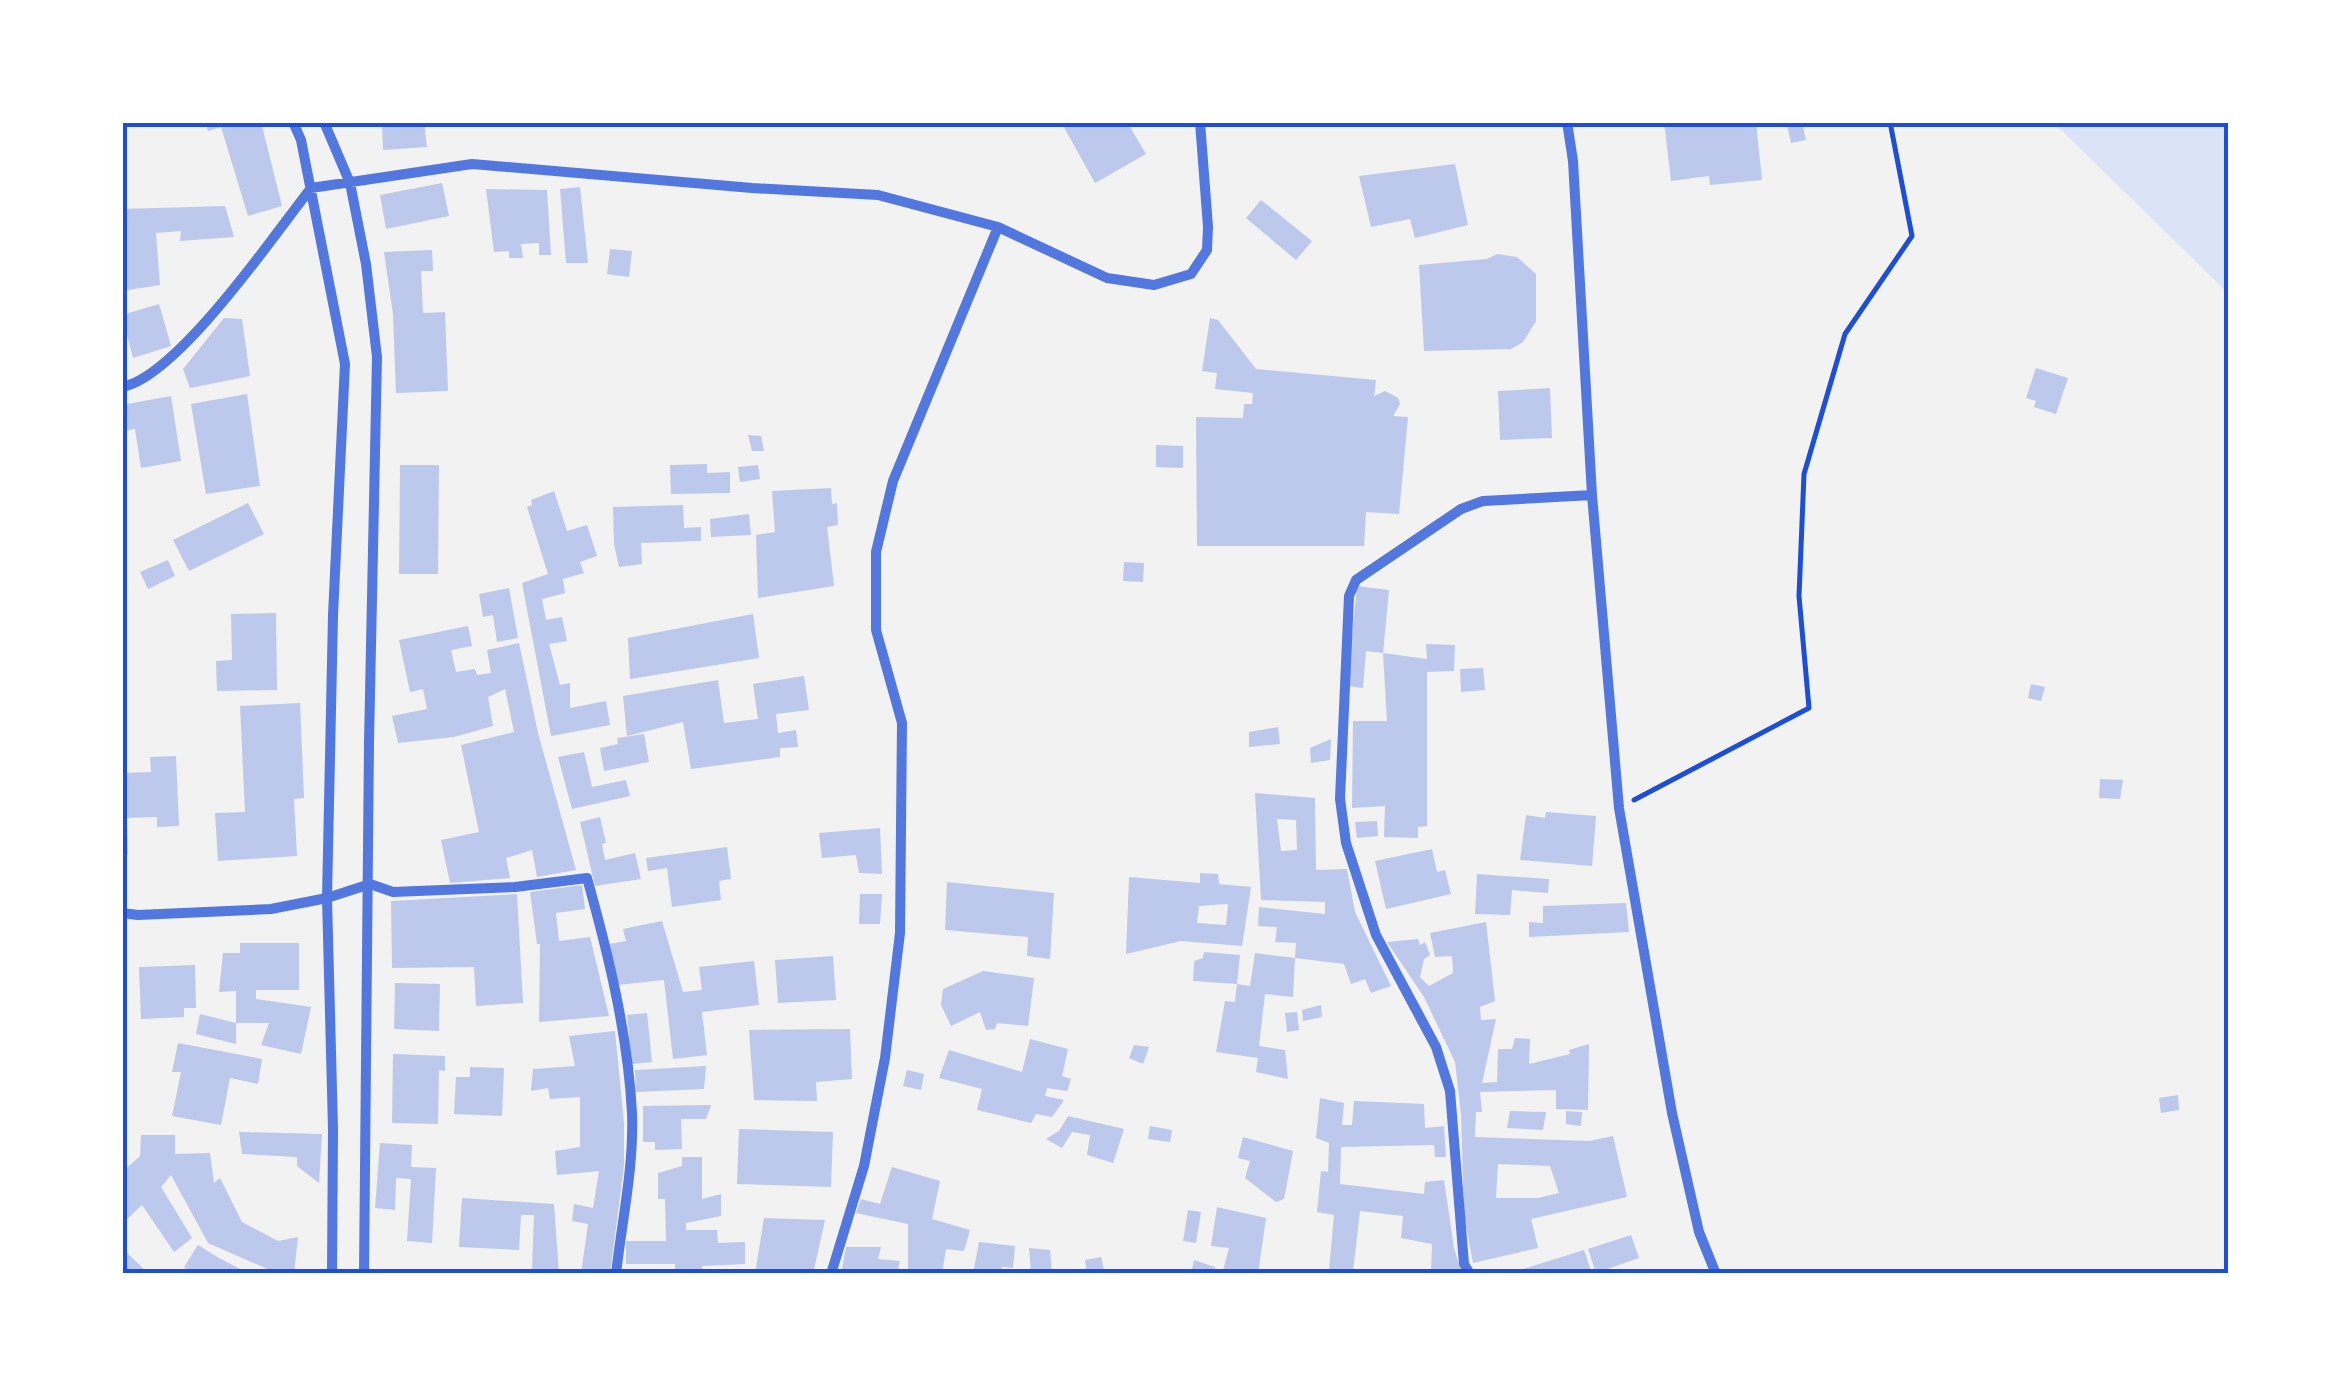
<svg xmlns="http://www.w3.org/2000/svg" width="2351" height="1396" font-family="'Titillium Web',sans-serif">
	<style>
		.green { fill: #dbe4f7 }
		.building { fill: #bdc9ec; fill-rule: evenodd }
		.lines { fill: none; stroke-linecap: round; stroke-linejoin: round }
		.path { stroke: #1d4ed8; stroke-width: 5 }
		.minor { stroke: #5277de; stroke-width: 10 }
		.neatline { fill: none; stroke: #1d4ed8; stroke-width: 4 }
	</style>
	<rect width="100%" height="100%" fill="#f2f2f2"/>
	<!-- green -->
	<path class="green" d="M2054 123H2228V293Z"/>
	<!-- building -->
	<path class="building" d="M205 122H261L282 206 248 216 221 127 208 131Z
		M382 122H424L427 147 383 150Z
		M1061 122H1127L1146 154 1095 183Z
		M1664 122H1718L1719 126 1756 122 1762 180 1710 185 1709 176 1671 181Z
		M1802 122 1806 140 1791 143 1787 125Z
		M1455 164 1468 225 1415 238 1410 219 1371 227 1359 176Z
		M442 183 449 216 386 229 380 195Z
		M580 187 588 263H566L560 189Z
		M486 189 547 190 551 255H539V243L521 244 523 258H509V251L494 252Z
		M1261 200 1312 241 1296 260 1246 218Z
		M225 206 234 237 180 241 181 231 156 233 160 285 122 291V209Z
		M610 249 632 251 629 277 607 274Z
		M432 250 433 271H421L423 313 445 312 448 391 396 393 393 314 384 252Z
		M1497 254 1517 257 1536 274V321L1523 342 1511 349 1424 351 1419 265 1487 259Z
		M159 304 171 346 133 358 122 315Z
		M224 318 242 319 250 376 190 388 183 369Z
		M1210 318 1218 320 1256 369 1376 380 1374 396 1385 391 1398 398 1400 404 1393 416 1408 417 1399 514 1366 512 1364 546H1197L1196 417 1243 418 1244 404H1252L1253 393 1215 389 1217 373 1202 371Z
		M2036 368 2068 378 2056 414 2034 407 2036 401 2026 398Z
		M1550 388 1552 438 1500 440 1498 391Z
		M247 394 260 486 206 494 191 404Z
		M171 396 181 461 141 468 135 429 122 431V405Z
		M748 435 761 436 764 451H752Z
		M1156 445 1183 446V468L1156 467Z
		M707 464V473L730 472V493L671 494 670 465Z
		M400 465H439L438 574H399Z
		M758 465 760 479 740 482 738 467Z
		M831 488 832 504 837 503 838 525 827 527 834 586 758 598 756 535 775 532 772 491Z
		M554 491 567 531 587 525 597 556 580 562 584 573 563 579 565 593 542 599 546 620 562 617 567 641 549 644 560 685 570 683V708L606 701 610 725 551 736 522 583 548 574 527 507 532 505 531 500Z
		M248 503 264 534 189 571 173 540Z
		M683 505 684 528 701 527V541L641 543 642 564 619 567 614 544 613 507Z
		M749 514 751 535 711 537 710 519Z
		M168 560 175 576 148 589 140 572Z
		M1124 562 1144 563 1143 582 1123 581Z
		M1357 586 1389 590 1383 653 1366 651 1363 688 1347 686Z
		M509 588 518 638 497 642 493 615 483 617 479 594Z
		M276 613 277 690 217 691 216 661 232 660 231 614Z
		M753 614 759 658 630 679 628 638Z
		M468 626 472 646 451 650 456 672 475 669 477 675 491 673 487 650 519 643 538 733 576 870 537 877 532 850 506 858 510 878 450 883 441 840 479 832 461 745 514 732 505 689 488 697 493 726 454 737 398 743 392 716 427 709 423 689 410 692 399 640Z
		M1426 644 1455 645 1454 671 1427 672V826L1418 827V838L1384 837 1385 806 1352 808 1353 721H1387L1383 653 1427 659Z
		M1483 668 1485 690 1461 692 1460 669Z
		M804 676 809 710 776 714 778 733 796 730 798 747 780 748V757L691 769 683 722 627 736 623 696 718 680 724 723 758 719 753 684Z
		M2031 684 2045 687 2041 701 2028 698Z
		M300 703 304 798 294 799 297 856 218 861 215 813 245 812 240 706Z
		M1278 727 1280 744 1249 747V732Z
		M644 734 649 762 604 771 600 748 618 744 617 738Z
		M1331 739 1330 760 1311 763 1310 748Z
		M584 752 592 787 626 780 630 796 572 809 558 757Z
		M176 756 179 826 157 827V817L127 818 128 854 122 856V773L151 772 150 757Z
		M2100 779 2123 780 2120 799 2099 798Z
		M1255 793 1315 798 1316 870 1347 869 1355 912 1391 986 1371 993 1365 979 1351 984 1344 964 1295 958 1293 997 1265 994 1259 1046 1285 1050 1288 1079 1256 1072 1258 1058 1216 1052 1225 1001 1235 1002 1237 984 1250 986 1255 953 1295 958 1296 943 1275 942 1277 927 1258 926 1259 907 1325 914V902L1261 900ZM1277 819 1296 820 1297 850 1281 851Z
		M1546 812 1596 816 1592 866 1520 860 1526 815 1545 818Z
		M600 817 606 843 602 844 605 860 635 853 641 879 595 886 580 822Z
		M1377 821 1378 836 1357 838 1355 822Z
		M880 828 882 874 859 873 856 855 822 858 819 833Z
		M727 847 731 879 719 881 721 900 672 907 667 868 648 871 646 858Z
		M1432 849 1437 872 1445 870 1451 894 1386 909 1375 861Z
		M1200 873 1218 874 1219 884 1251 887 1242 946 1181 941 1126 954 1129 877 1200 883ZM1228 904 1226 925 1197 923 1199 906Z
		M1477 874 1549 879 1548 893 1512 890 1510 915 1475 914Z
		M947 882 1054 893 1050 959 1027 956 1028 937 945 930Z
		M582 885 585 909 556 913 559 941 590 937 609 1016 539 1022 540 944H537L530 892Z
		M517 894 523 1003 476 1006 474 967 392 968 391 901Z
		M860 894H882L880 924H859Z
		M1626 903 1629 932 1529 937V922L1543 923V906Z
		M662 921 683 992 702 990 699 967 754 961 759 1005 702 1012 707 1055 673 1059 664 980 617 985 609 944 626 941 623 929Z
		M1486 922 1495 1001 1480 1007 1481 1020 1496 1019 1482 1083 1497 1082 1498 1049H1512L1515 1038 1530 1039 1529 1064 1570 1054 1569 1050 1589 1044 1588 1110 1556 1109V1090L1480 1092 1482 1112H1476L1475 1137 1589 1141 1613 1136 1627 1197 1531 1219 1538 1248 1473 1263 1464 1215 1461 1114 1455 1062 1424 997 1387 942 1418 939 1420 945 1425 942 1430 955 1424 959 1420 977 1429 986 1453 973 1452 956 1435 957 1430 933ZM1498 1164 1550 1166 1559 1193 1538 1198H1496Z
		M240 943H299V990H256V999L311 1007 301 1054 261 1045 269 1023H236V1044L196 1034 200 1014 236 1023V991L219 992 223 953H240Z
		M1204 952 1240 955 1237 984 1193 981 1194 961 1203 958Z
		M833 956 836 1000 778 1003 775 960Z
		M195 965 196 1008H184V1017L141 1019 139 967Z
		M983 971 1034 978 1028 1026 997 1023 995 1029 986 1030 980 1012 951 1026 941 1005 943 989Z
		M395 983 440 984 439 1031 394 1029Z
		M1321 1005 1322 1017 1303 1021 1302 1010Z
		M1297 1012 1299 1030 1287 1032 1285 1013Z
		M647 1013 652 1062 632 1064 627 1015Z
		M850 1029 852 1079 816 1082 817 1101 754 1100 749 1030Z
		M615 1031 624 1123V1166L610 1274H581L588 1224 572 1221 574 1204 593 1208 599 1171 557 1175 555 1151 580 1147V1097L550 1099 548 1088 531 1091 533 1069 575 1066 569 1036Z
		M1030 1039 1068 1049 1062 1076 1071 1079 1067 1091 1047 1088 1045 1096 1064 1100 1052 1117 1036 1114 1031 1123 977 1110 982 1089 939 1078 949 1050 1022 1072Z
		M178 1043 262 1059 258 1084 230 1078 221 1125 172 1116 181 1072H172Z
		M1134 1045 1149 1047 1143 1064 1129 1058Z
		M393 1054 445 1056V1071L439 1070 438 1124 392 1123Z
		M706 1066 704 1089 636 1092 635 1070Z
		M470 1067 504 1068 502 1116 454 1114 456 1077H470Z
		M907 1070 924 1074 921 1090 903 1086Z
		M2178 1095 2179 1110 2161 1113 2159 1098Z
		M1320 1098 1344 1103 1342 1125H1352L1354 1101 1424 1104 1425 1128 1444 1126 1446 1157H1435L1434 1145 1341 1147 1340 1184 1424 1194 1425 1182 1444 1180 1454 1248 1462 1274H1431L1432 1244 1401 1238 1403 1216 1360 1211 1353 1271 1329 1270 1334 1215 1317 1212 1321 1171 1328 1172 1329 1143 1316 1138Z
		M711 1105 706 1119H681L682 1149 655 1150V1142H643V1106Z
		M1510 1111 1546 1112 1543 1130 1507 1128Z
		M1566 1111 1582 1112 1581 1126 1566 1124Z
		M1068 1116 1124 1129 1113 1163 1087 1155 1090 1135 1072 1132 1062 1148 1046 1139 1059 1131Z
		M1150 1126 1172 1130 1170 1142 1148 1139Z
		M739 1129 833 1132 831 1187 737 1184Z
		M239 1132 322 1134 319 1183 297 1166V1157L242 1154Z
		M141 1135H175V1154L210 1153 214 1183 220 1178 242 1222 278 1241 298 1237 294 1274H279L208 1243 171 1175 161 1187 192 1238 174 1252 142 1205 122 1224V1172L140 1156Z
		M1243 1137 1293 1151 1284 1199 1276 1202 1245 1178 1250 1161 1238 1158Z
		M380 1143 412 1145 411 1167 436 1168 432 1243 407 1241 411 1179 396 1178 395 1210 375 1208Z
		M682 1157H702V1199L721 1194V1216L686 1223V1230H717L718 1243 745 1242V1264L702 1266 703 1274H675V1264H626V1241H666L665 1199H658V1173L682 1166Z
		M892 1167 940 1181 932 1219 970 1230 964 1251 946 1249 942 1274H908V1224L856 1213 861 1199 880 1204Z
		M462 1198 554 1204 559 1274H539V1270L532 1269 534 1215H521L519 1250 459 1247Z
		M1217 1207 1266 1218 1258 1274H1222L1229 1248 1211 1246Z
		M1188 1210 1201 1212 1196 1243 1183 1241Z
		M764 1218 825 1220 813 1274H755Z
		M1631 1235 1639 1258 1596 1273 1588 1249Z
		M979 1242 1015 1246 1013 1268 1002 1267 1000 1274H973Z
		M198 1245 219 1258 250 1274H184L187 1270 184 1267Z
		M846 1247H881L878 1259 900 1261 897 1274H841Z
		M122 1248 147 1272 145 1274H122Z
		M1029 1248 1050 1250 1052 1274H1031Z
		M1584 1250 1592 1274H1510V1273Z
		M1101 1257 1104 1270 1087 1273 1085 1260Z
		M1194 1260 1215 1267 1214 1274H1191Z"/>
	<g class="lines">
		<!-- path -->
		<path class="path" d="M1634 800 1809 708 1799 596 1804 474 1845 334 1912 236 1890 122"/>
		<!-- minor -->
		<path class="minor" d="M293 122 301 140 345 364 333 615 327 898 333 1129 332 1274
			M324 122 350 183 366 264 377 357 369 742 364 1274
			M1567 122 1573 161 1592 495 1619 808 1672 1113 1699 1232 1716 1274
			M122 387C177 377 275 234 311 188L472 164 752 188 878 195 998 227 1107 278 1154 285 1191 274 1207 250 1208 227 1200 122
			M122 913 138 915 271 909 327 898 370 884 393 892 515 887 587 878C608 953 628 1034 632 1113 634 1167 622 1220 616 1274
			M831 1274 864 1166 885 1058 900 933 902 723 876 630V552L893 481 998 227
			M1470 1274 1464 1264 1450 1091 1436 1047 1376 935 1346 843 1340 799 1349 596 1356 580 1461 509 1483 501 1592 495"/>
	</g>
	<!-- border -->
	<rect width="2351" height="1396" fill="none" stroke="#ffffff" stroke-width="250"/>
	<rect x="125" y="125" width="2101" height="1146" class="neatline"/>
</svg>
